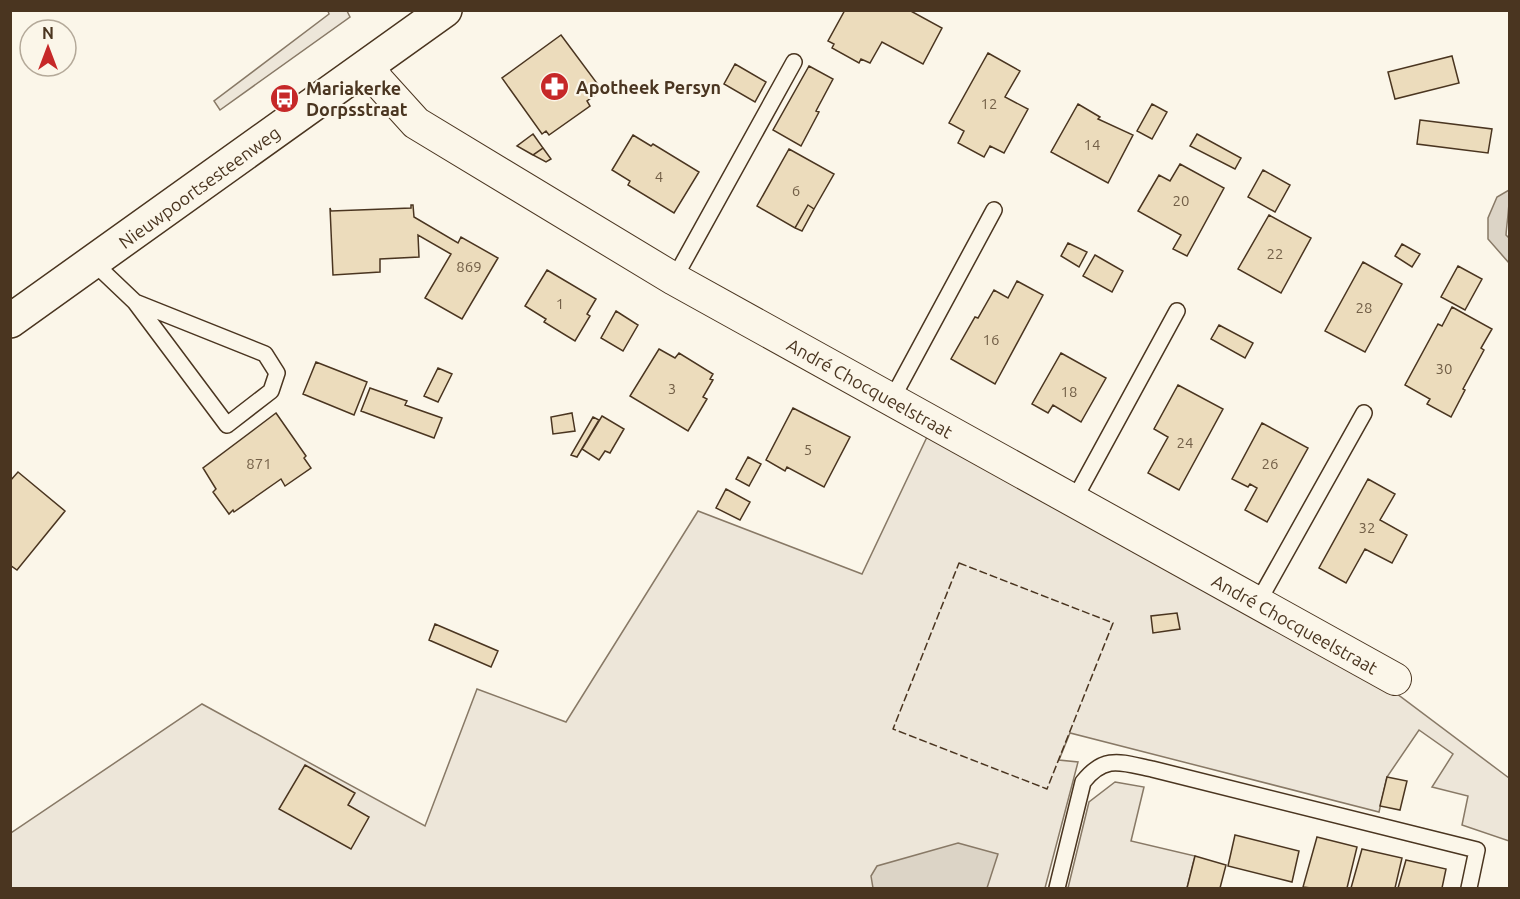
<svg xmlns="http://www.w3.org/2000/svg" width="1520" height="899" font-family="Ubuntu,sans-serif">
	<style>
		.green { fill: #ede6d9; stroke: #887966; stroke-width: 1.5 }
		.water { fill: #dcd4c6; stroke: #887966; stroke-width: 1.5 }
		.building { fill: #ecdcbc; stroke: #4a3520; stroke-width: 1.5 }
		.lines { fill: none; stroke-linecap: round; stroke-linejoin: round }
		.lane-casing { stroke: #4a3520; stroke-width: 18 }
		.street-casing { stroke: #4a3520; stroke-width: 34 }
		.secondary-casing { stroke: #4a3520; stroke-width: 36 }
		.lane { stroke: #fbf6e9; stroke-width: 15 }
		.street { stroke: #fbf6e9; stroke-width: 32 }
		.secondary { stroke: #fbf6e9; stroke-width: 33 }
		.fence { stroke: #4a3520; stroke-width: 1.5; stroke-dasharray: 8 3; stroke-linecap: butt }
		.labels { text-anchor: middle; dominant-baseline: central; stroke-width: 4.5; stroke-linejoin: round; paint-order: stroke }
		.number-label { font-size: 15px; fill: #725f47 }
		.poi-label { font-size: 18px; font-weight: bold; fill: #4a3520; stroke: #fbf6e9; text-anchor: start }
		.street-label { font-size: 18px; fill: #4a3520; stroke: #fbf6e9 }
	</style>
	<rect width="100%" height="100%" fill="#fbf6e9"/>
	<!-- green -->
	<path class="green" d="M328 11H347L350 17 220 110 214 101 329 14Z
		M927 437 1385 685 1509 778V841L1462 825 1468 796 1432 787 1453 754 1419 730 1387 777 1379 812 1070 733 1059 760 1078 762 1045 888H11V833L202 704 425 826 477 689 566 722 698 511 862 574Z
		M1115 782 1144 787 1131 841 1195 856 1187 888H1068L1089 802Z"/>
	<!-- water -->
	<path class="water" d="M1509 190C1510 206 1507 220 1506 235L1509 238V263L1488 239V218L1497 197Z
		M958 843 998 854 987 888H873L871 876 877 866Z"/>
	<!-- building -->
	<path class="building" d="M845 10H909L942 28 923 64 882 42 870 63 861 59 859 63 832 48 834 44 828 41Z
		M561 35 602 90 587 101 590 106 549 135 546 131 542 134 502 78Z
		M988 53 1020 71 1005 97 1028 109 1004 153 990 146 984 157 958 143 964 131 949 123Z
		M1452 56 1459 83 1395 99 1388 72Z
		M735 64 766 82 755 102 724 84Z
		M809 66 833 79 816 111 819 112 801 146 773 130Z
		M1078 104 1100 117 1098 119 1133 135 1108 183 1051 152Z
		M1152 104 1167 112 1152 139 1137 131Z
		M1420 120 1492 129 1488 153 1417 144Z
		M533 134 543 148 533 155 517 146Z
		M1197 134 1241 158 1235 169 1190 146Z
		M633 135 651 146 653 144 699 172 674 213 628 185 630 181 612 170Z
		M543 148 551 159 546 162 533 155Z
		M789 149 834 174 814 209 808 205 795 228 757 206Z
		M1180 164 1224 188 1187 256 1173 249 1181 235 1138 211 1159 175 1170 181Z
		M1263 170 1290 185 1275 212 1248 197Z
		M411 205H413L414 217 458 243 461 237 498 258 462 319 425 298 451 254 418 235 419 257 380 259V272L333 275 330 208 331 211 411 208Z
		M808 205 814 209 802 231 795 228Z
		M1269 215 1311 238 1281 293 1238 269Z
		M1068 243 1087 252 1079 267 1061 256Z
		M1402 244 1420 254 1412 267 1395 256Z
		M1095 255 1123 271 1112 292 1083 276Z
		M1363 262 1402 284 1365 352 1325 331Z
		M1458 266 1482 279 1465 310 1441 297Z
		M547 270 596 299 587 314 590 316 575 341 544 322 546 319 525 306Z
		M1017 281 1043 295 995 384 951 359 975 317 978 318 994 290 1008 298Z
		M1452 307 1492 329 1481 348 1484 350 1463 389 1465 390 1451 417 1427 404 1430 399 1405 385 1438 324 1442 326Z
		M616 311 638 325 623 351 601 338Z
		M1219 325 1253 343 1245 358 1211 339Z
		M659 349 675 358 679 353 713 374 710 379 713 380 703 397 707 399 688 431 630 396Z
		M1061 353 1106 378 1081 422 1053 405 1048 413 1032 404Z
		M316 362 367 382 354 415 303 394Z
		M438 368 452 374 438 402 424 396Z
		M1178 385 1223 409 1179 490 1148 473 1168 437 1154 429Z
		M370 388 407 401 405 405 442 418 434 438 361 411Z
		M793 408 850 437 824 487 787 467 785 471 766 460Z
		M276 413 306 456 304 458 311 468 285 486 281 479 234 512 233 510 229 514 213 492 216 489 203 468Z
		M572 413 575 431 553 434 551 417Z
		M602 416 624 429 610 453 605 451 599 460 582 449Z
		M593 417 599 420 577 457 571 455Z
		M1262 423 1308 448 1267 522 1245 510 1257 488 1250 484 1248 487 1232 479Z
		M748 457 761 464 749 486 736 479Z
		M18 472 65 511 17 570 10 565V481Z
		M1368 479 1395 494 1380 520 1407 535 1392 563 1365 549 1346 583 1319 568Z
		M726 489 750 502 740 520 716 508Z
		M1177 613 1180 629 1153 633 1151 616Z
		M435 624 498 651 491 667 429 640Z
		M305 765 355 793 348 805 369 817 351 849 279 809Z
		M1387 777 1407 781 1400 810 1380 806Z
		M1235 835 1299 851 1292 882 1228 866Z
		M1317 837 1357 847 1347 888H1311L1303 887Z
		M1362 849 1402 858 1395 888H1351Z
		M1195 856 1226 865 1220 888H1187Z
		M1406 860 1446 869 1442 888H1398Z"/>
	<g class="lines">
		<defs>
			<path id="lane" d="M94 263 135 302 227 425 271 391 277 373 265 354 135 302
				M674 279 794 62
				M892 399 994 210
				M1074 500 1177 311
				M1257 604 1364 413
				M1057 888 1083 782C1105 754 1122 763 1152 769L1477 850 1469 888"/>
			<path id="street" d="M369 66 378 81 416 123 674 279 1395 679"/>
			<path id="secondary" d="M10 321 445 10"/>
		</defs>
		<!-- lane casing -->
		<use href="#lane" class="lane-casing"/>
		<!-- street casing -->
		<use href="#street" class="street-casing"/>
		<!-- secondary casing -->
		<use href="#secondary" class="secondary-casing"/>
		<!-- lane -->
		<use href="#lane" class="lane"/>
		<!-- street -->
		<use href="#street" class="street"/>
		<!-- secondary -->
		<use href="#secondary" class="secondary"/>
		<!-- fence -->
		<path class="fence" d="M959 563 1113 623 1047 789 893 729Z"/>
	</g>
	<!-- icons -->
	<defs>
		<symbol id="pharmacy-disc" viewBox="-11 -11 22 22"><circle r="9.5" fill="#c62828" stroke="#fbf6e9"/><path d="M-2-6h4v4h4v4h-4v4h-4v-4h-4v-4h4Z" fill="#fff"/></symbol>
		<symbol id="bus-disc" viewBox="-11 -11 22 22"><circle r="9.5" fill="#c62828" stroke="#fbf6e9"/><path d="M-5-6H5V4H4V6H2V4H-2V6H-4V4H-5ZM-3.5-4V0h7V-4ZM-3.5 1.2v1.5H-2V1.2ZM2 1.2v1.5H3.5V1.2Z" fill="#fff"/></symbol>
	</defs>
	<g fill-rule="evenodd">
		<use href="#pharmacy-disc" x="538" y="70" width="33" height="33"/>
		<use href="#bus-disc" x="268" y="82" width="33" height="33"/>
	</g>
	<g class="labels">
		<!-- number labels -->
		<g class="number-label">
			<text x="989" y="103">12</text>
			<text x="1092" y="144">14</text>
			<text x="659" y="176">4</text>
			<text x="796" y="190">6</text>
			<text x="1181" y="200">20</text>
			<text x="1275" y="253">22</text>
			<text x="469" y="266">869</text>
			<text x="560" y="303">1</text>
			<text x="1364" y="307">28</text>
			<text x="991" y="339">16</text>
			<text x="1444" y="368">30</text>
			<text x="672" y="388">3</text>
			<text x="1069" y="391">18</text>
			<text x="1185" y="442">24</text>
			<text x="808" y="449">5</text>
			<text x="259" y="463">871</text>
			<text x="1270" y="463">26</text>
			<text x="1367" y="527">32</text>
		</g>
		<!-- poi labels -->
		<g class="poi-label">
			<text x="576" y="87">Apotheek Persyn</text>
			<text x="306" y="88">Mariakerke<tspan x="306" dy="21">Dorpsstraat</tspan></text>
		</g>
		<!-- street labels -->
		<g class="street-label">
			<text transform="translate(199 187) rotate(-36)">Nieuwpoortsesteenweg</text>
			<text transform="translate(870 388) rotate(29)">André Chocqueelstraat</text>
			<text transform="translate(1295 624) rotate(29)">André Chocqueelstraat</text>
		</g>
	</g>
	<!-- border -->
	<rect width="1520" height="899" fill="none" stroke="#4a3520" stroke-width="24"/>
	<!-- north arrow -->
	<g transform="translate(48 48)"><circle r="28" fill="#fbf6e9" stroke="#b4a999" stroke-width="1.5"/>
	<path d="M0-4.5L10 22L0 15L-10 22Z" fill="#c62828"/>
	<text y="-9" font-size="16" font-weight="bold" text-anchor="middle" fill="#4a3520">N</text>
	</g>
</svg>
